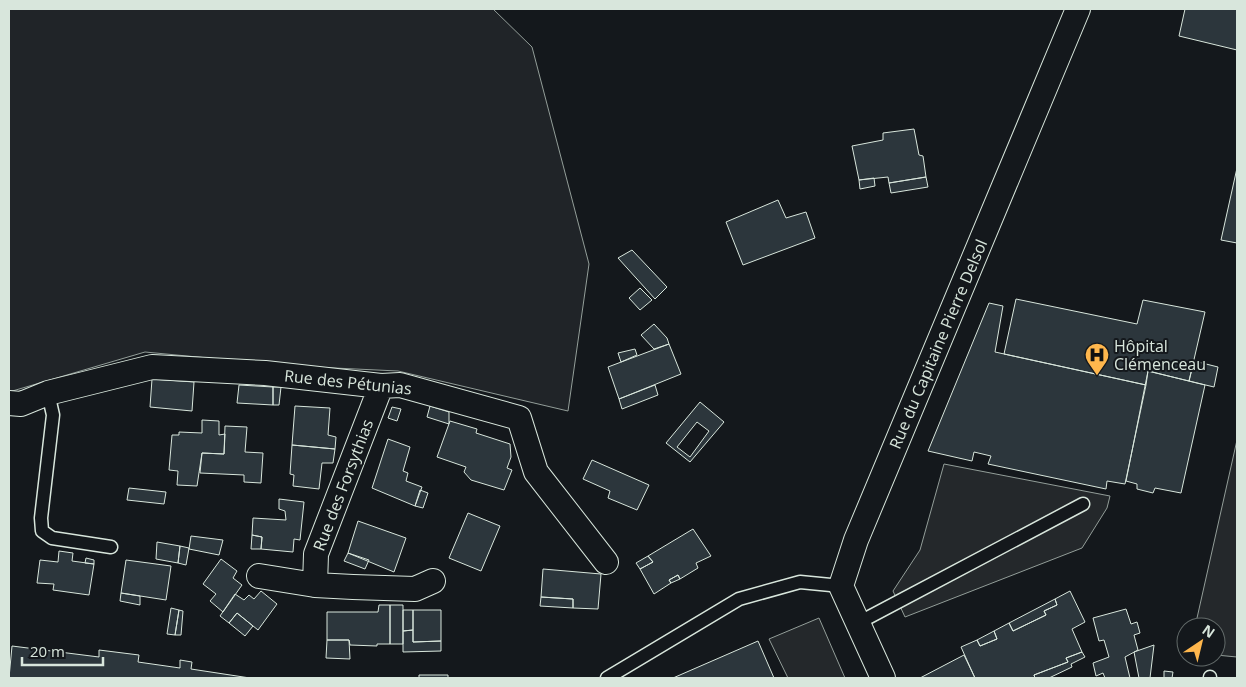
<svg xmlns="http://www.w3.org/2000/svg" width="1246" height="687" font-family="'Open Sans',sans-serif">
	<style>
		.green { fill: #202428; stroke: #939e99 }
		.parking { fill: #24282b; stroke: #939e99 }
		.building { fill: #2c363c; stroke: #d8e6dc; fill-rule: evenodd }
		.lines { fill: none; stroke-linecap: round; stroke-linejoin: round }
		.lane-casing { stroke: #d8e6dc; stroke-width: 15 }
		.street-casing { stroke: #d8e6dc; stroke-width: 26 }
		.lane { stroke: #14181c; stroke-width: 12 }
		.street { stroke: #14181c; stroke-width: 24 }
		.labels { text-anchor: middle; dominant-baseline: central; stroke-width: 4; stroke-linejoin: round; paint-order: stroke }
		.street-label { font-size: 16px; fill: #d8e6dc; stroke: #14181c }
		.poi-label { font-size: 16px; fill: #d8e6dc; stroke: #14181c; text-anchor: start }
	</style>
	<rect width="100%" height="100%" fill="#14181c"/>
	<!-- green -->
	<path class="green" d="M9 9H493L532 47 589 264 568 411 398 371 292 366 145 352 9 392Z"/>
	<!-- parking -->
	<path class="parking" d="M1237 440V657L1216 655V627H1195Z
		M944 464 1110 496 1107 508 1082 548 905 617 893 591 920 550Z
		M819 618 845 678H788L769 639Z"/>
	<!-- building -->
	<path class="building" d="M1185 9H1237V50L1179 36Z
		M914 129 919 155 923 156 926 177 889 183 888 177 859 180 852 146 883 140V133Z
		M1237 168V243L1221 240Z
		M926 177 928 187 891 193 889 183Z
		M874 178 875 186 860 189 859 180Z
		M778 200 786 218 806 212 815 238 743 265 726 222Z
		M632 250 667 287 655 299 618 258Z
		M640 288 652 300 640 310 629 298Z
		M1016 299 1137 324 1143 300 1205 312 1189 381 1148 371 1146 385 1004 354Z
		M989 303 1003 306 995 352 1146 385 1125 484 1107 481 1106 489 988 464 991 456 974 452 972 461 928 451Z
		M654 324 667 338 669 344 654 349 641 335Z
		M669 344 681 374 619 399 608 367Z
		M635 349 637 355 621 362 618 353Z
		M1194 361 1218 367 1214 387 1189 381Z
		M1148 371 1205 385 1181 493 1155 488 1153 493 1137 489V484L1126 481Z
		M152 379 194 382 192 411 150 407Z
		M239 385 273 387V405L237 403Z
		M655 385 658 395 622 409 619 399Z
		M273 387H281L279 405H273Z
		M700 402 724 422 690 462 666 443ZM697 422 709 431 690 457 677 447Z
		M295 406 330 408 328 435 336 437 335 449 292 445Z
		M430 406 449 412V424L427 417Z
		M392 407 401 409 397 421 388 418Z
		M202 420 219 421V435L225 434 224 454 202 453 197 486 177 485 178 471 169 470 172 435H179V432L202 433Z
		M450 421 477 429 476 433 510 444 511 457 507 468 512 470 504 490 471 480 464 472 466 467 437 457Z
		M225 426 247 427 245 452 263 453 261 483 244 482V475L200 473 202 453 224 454Z
		M388 439 410 447 403 471 408 473 406 481 422 487 415 506 372 488Z
		M292 445 335 449 333 463H322L319 489 293 486 294 475 290 474Z
		M592 460 649 485 637 510 608 498 610 491 583 479Z
		M129 488 166 492 164 504 127 500Z
		M420 490 428 493 423 508 415 506Z
		M279 499 304 502 300 540 294 539 293 552 261 549 262 537 252 535 253 518 286 520 285 511 279 509Z
		M468 513 500 526 481 571 449 558Z
		M358 521 406 538 394 572 348 553Z
		M693 529 711 556 696 563 698 568 680 579 678 575 669 580 671 583 654 594 640 569 653 562 648 556Z
		M252 535 262 537 261 549H251Z
		M191 536 223 540 219 555 189 549Z
		M157 542 180 546 178 563 156 559Z
		M180 546 189 548 186 565 178 563Z
		M59 551 73 553 72 561 94 564 89 595 53 590 54 584 37 583 40 560 58 562Z
		M348 553 369 560 365 569 344 561Z
		M648 556 653 562 640 569 636 563Z
		M86 558 94 560V564L85 563Z
		M221 559 237 571 233 578 242 585 223 612 210 601 216 594 203 584Z
		M126 560 171 566 166 600 121 593Z
		M543 569 601 574 598 609 573 608V599L541 597Z
		M678 575 680 579 671 583 669 580Z
		M261 591 277 604 258 630 237 613 229 623 220 616 235 594 244 600 249 595 254 599Z
		M1070 591 1085 622 1072 629 1082 652 1066 658 1068 662 1034 675 1035 678H975L961 647 977 640 980 646 997 639 994 631 1009 623 1013 631 1046 615 1044 611 1057 605 1055 599Z
		M121 593 140 596V605L120 601Z
		M541 597 573 599V608L540 606Z
		M1055 599 1057 605 1044 611 1046 615 1013 631 1009 623Z
		M379 605H390V644H377V646L350 645 349 640H327V612H378Z
		M390 605H403V644H390Z
		M171 608 179 610 175 635 167 634Z
		M1126 609 1131 624 1137 622 1140 633 1134 635 1138 650 1125 657 1130 678H1105L1103 673 1096 676 1093 663 1109 657 1104 640 1099 641 1093 618Z
		M179 610 183 611 181 635H175Z
		M403 610H413V630L403 631Z
		M413 610H441V641L413 642Z
		M237 613 253 626 245 636 229 623Z
		M413 630V642L441 641V651L403 652V631Z
		M994 631 997 639 980 646 977 640Z
		M327 640H349L350 659 326 658Z
		M758 641 774 678H673Z
		M1154 645 1150 678H1139L1134 652Z
		M12 646 99 657V650L139 655 138 662 180 668V660L192 662 191 669 250 678H9Z
		M1082 652 1085 657 1071 664 1072 667 1049 678H1035L1034 675 1068 662 1066 658Z
		M964 655 975 678H920Z
		M1164 671 1173 672 1172 678H1164Z
		M419 675H448V678H419Z"/>
	<g class="lines">
		<defs>
			<path id="lane" d="M48 393 53 415 41 518 42 531 52 538 111 547
				M858 623 1083 504
				M1210 677V678
				M607 678 739 599 800 582 841 586"/>
			<path id="street" d="M9 403 21 404 48 393 152 367 265 373 381 386 400 385 519 418 536 472 606 562
				M259 576 315 585 353 587 415 589 433 581
				M315 585 316 554 381 386
				M883 678 841 586 856 540 1078 9"/>
		</defs>
		<!-- lane casing -->
		<use href="#lane" class="lane-casing"/>
		<!-- street casing -->
		<use href="#street" class="street-casing"/>
		<!-- lane -->
		<use href="#lane" class="lane"/>
		<!-- street -->
		<use href="#street" class="street"/>
	</g>
	<!-- icons -->
	<defs>
		<symbol id="hospital-pin" viewBox="-11 -11 22 30"><path d="M0 17L-7.5 6A9.5 9.5 0 1 1 7.5 6Z" fill="#ffb74d" stroke="#14181c"/><path d="M-5-5h3v3.5h4V-5h3V5h-3V1.5h-4V5h-3Z" fill="#111"/></symbol>
	</defs>
	<g fill-rule="evenodd">
		<use href="#hospital-pin" x="1083" y="341" width="28" height="38"/>
	</g>
	<g class="labels">
		<!-- street labels -->
		<g class="street-label">
			<text transform="translate(938 344) rotate(-67)">Rue du Capitaine Pierre Delsol</text>
			<text transform="translate(348 382) rotate(6)">Rue des Pétunias</text>
			<text transform="translate(343 485) rotate(-69)">Rue des Forsythias</text>
		</g>
		<!-- poi labels -->
		<g class="poi-label">
			<text x="1114" y="346">Hôpital<tspan x="1114" dy="18">Clémenceau</tspan></text>
		</g>
	</g>
	<!-- border -->
	<rect width="1246" height="687" fill="none" stroke="#d8e6dc" stroke-width="20"/>
	<!-- north arrow -->
	<g transform="translate(1201 642) rotate(35)"><circle r="24" fill="#14181c" stroke="#626a69"/>
	<path d="M0-4L9 19L0 12L-9 19Z" fill="#ffb74d"/>
	<text y="-8" font-size="14" font-weight="bold" text-anchor="middle" fill="#d8e6dc">N</text>
	</g>
	<!-- scale -->
	<path d="M22 657v8h81v-8" fill="none" stroke="#d8e6dc" stroke-width="2.5"/>
	<text x="30" y="657" font-size="15" fill="#d8e6dc" stroke="#14181c" stroke-width="4" paint-order="stroke">20 m</text>
</svg>
